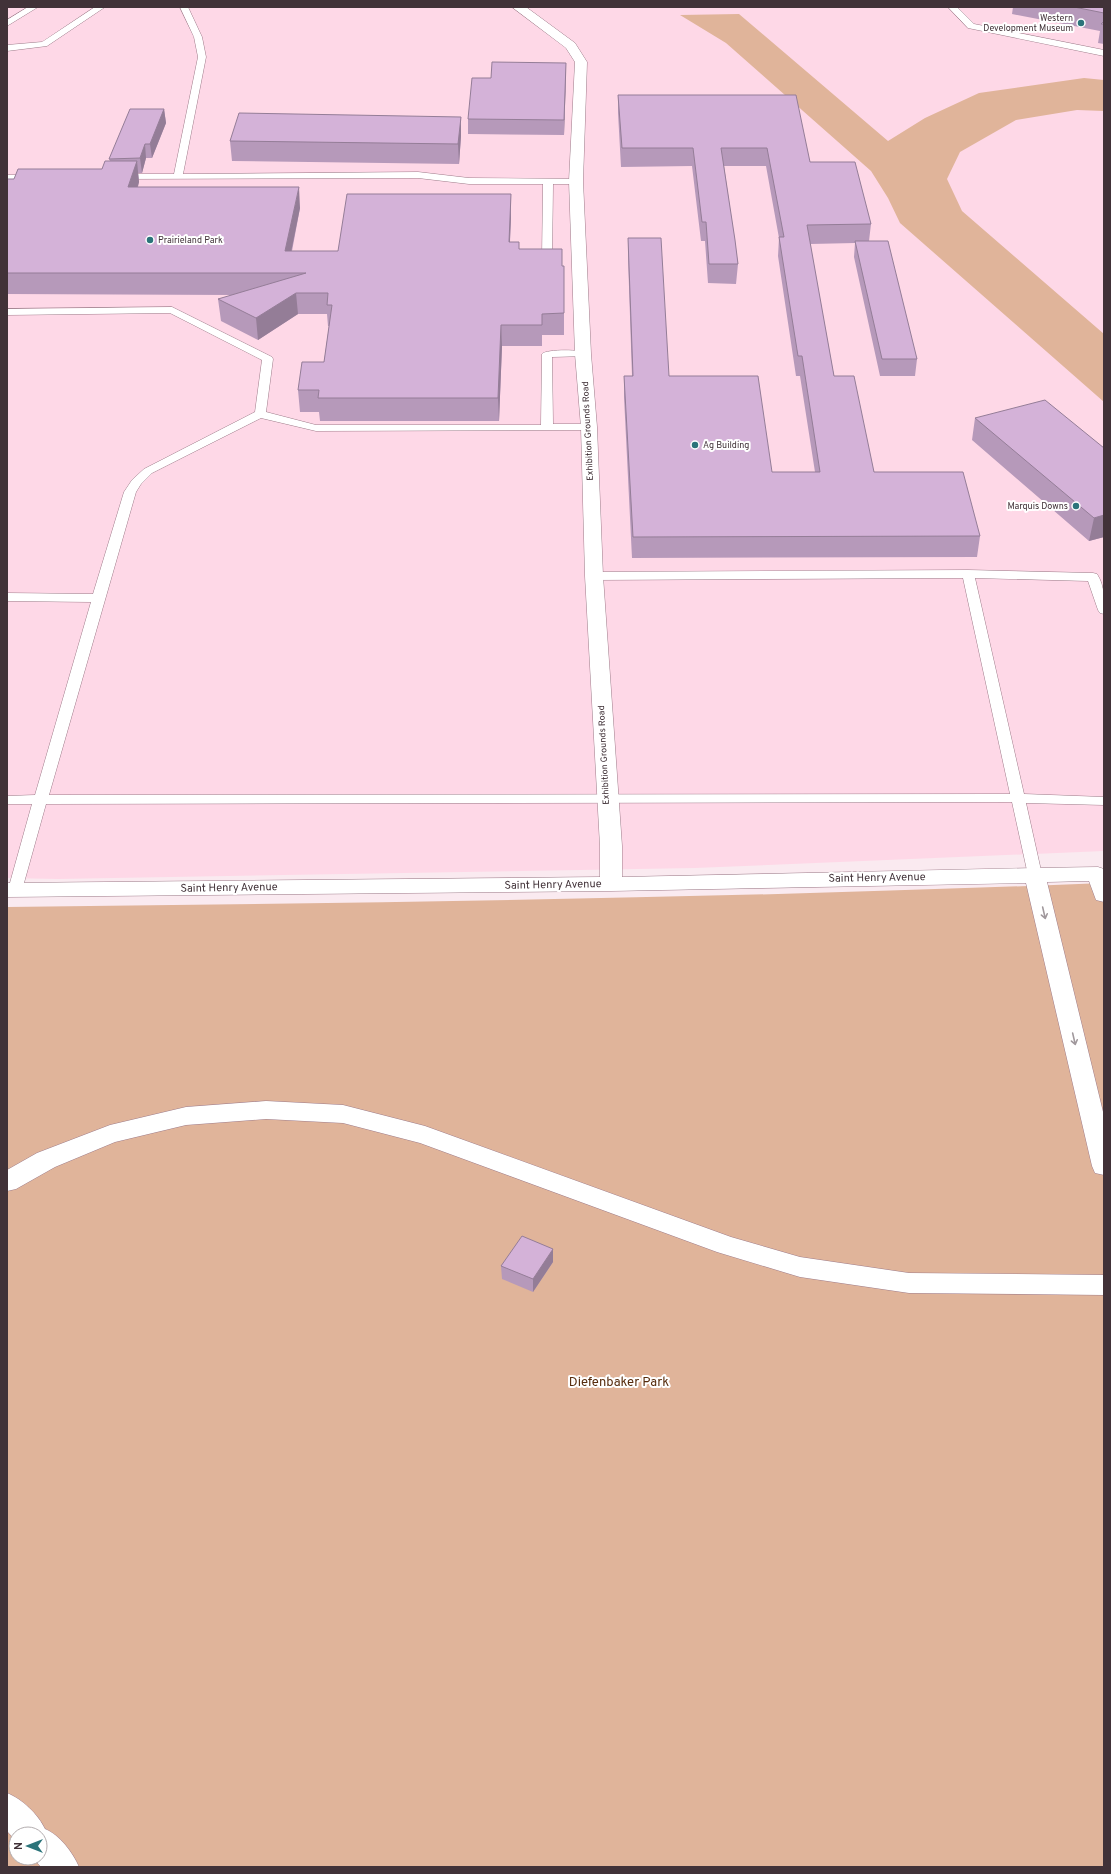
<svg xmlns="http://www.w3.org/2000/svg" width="1111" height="1874" font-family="Overpass,sans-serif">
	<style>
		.built { fill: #fed8e7 }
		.green { fill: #e0b49a; fill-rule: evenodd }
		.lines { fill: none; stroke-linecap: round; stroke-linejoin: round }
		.lane-casing { stroke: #9e7c8a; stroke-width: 1 }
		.street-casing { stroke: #9e7c8a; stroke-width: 1 }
		.lane { fill: #fff; fill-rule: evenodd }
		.street { fill: #fff; fill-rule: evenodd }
		.wall { fill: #b699ba }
		.shaded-wall { fill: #947d97 }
		.building { fill: #d4b2d8; stroke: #947d97 }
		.oneway { stroke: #a0989c }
		.poi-dot { fill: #2b747a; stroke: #fff; stroke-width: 1.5 }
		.labels { text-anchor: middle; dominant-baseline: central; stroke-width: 4; stroke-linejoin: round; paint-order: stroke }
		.far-poi-label { font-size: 9px; fill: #413238; stroke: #fff; text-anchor: end }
		.far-street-label { font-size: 9px; fill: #413238; stroke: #fff }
		.street-label { font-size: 11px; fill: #413238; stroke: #fff }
		.near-park-label { font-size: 13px; fill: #562b0c; stroke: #fff }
	</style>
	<rect width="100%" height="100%" fill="#faeaf0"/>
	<!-- built -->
	<path class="built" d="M7 7H1104V851L695 868 58 879 7 878Z"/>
	<!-- green -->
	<path class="green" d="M739 14 888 141 925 118 979 93 1084 78 1104 80V111L1077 110 1016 120 960 152 947 179 962 211 1104 334V402L900 223 888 198 871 171 726 43 680 15Z
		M1104 883V1867H7V907C373 903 739 898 1104 883ZM16 1834H40V1858H16Z"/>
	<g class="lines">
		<defs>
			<path id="lane" d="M28 7H38L7 26V20Z
				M95 7H105L47 46 7 51V45L42 42Z
				M180 7H188L202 37 206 57 183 174 418 172 469 178 579 179 581 181 579 183 576 184H553L552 260 547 263 542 260 543 184H469L418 178 115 179 113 177 118 174H174L198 57 194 37Z
				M948 7H957L974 24 1104 50V56L968 28Z
				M7 175H34L39 178 34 181H7Z
				M172 307 272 357 273 359 266 412 316 425H541L542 354C546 349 584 349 588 354L587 356 552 357 553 424H589L595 427 589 430 316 431 261 418 152 473 141 484 136 492 49 795 1010 794 963 578 594 580 590 579 588 576 590 573 594 572 968 570 1093 573 1097 574C1105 586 1104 600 1104 614L1100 613 1098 610 1088 581 975 578 1024 794 1104 797V805L1026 803 1042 875 1040 878 1035 880 1030 878 1028 875 1012 802 46 804 22 890 20 893 15 895 10 893 8 890 32 804H7V796L35 795 91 602 7 601V593L93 594 124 492 132 480 144 469 255 412 262 360 170 313 7 315V309Z"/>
			<path id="street" d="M512 7H526L575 43 587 62 583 181 591 354 597 427 603 576 622 846V877L1035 868 1098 867 1104 869V902L1096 900 1089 881 1047 882 1104 1116V1175L1095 1173 1092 1166 1026 883 611 891 7 897V883L600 877V846L585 576 581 427 575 354 569 181 575 62 566 48Z
				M266 1101 343 1105 425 1126 731 1237 800 1257 909 1273 1104 1275V1295L909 1293 800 1277 717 1252 420 1143 343 1123 266 1119 186 1125 115 1142 55 1167 16 1189 7 1191V1170L37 1153 110 1125 186 1107Z
				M7 1793C22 1799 38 1814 45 1829 60 1835 73 1853 79 1867H41L33 1858H40V1834H16V1841L7 1831Z"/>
		</defs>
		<!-- lane casing -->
		<use href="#lane" class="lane-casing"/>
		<!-- street casing -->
		<use href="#street" class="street-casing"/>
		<!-- lane -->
		<use href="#lane" class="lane"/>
		<!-- street -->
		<use href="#street" class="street"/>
	</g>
	<!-- wall -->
	<path class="wall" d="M1013 7H1104V44L1098 43 1100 31 1012 14Z
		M566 63 564 135 468 134V119L491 78Z
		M618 95 810 162 871 224 869 241 917 359 915 376H880L854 257 855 243 810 244 834 376 874 472 980 536 977 557 632 558 624 397V376H632L628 257V238L669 376 772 472H815L800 376H796L778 256 779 238 766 166H724L738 264 736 284 708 283 705 241H701L692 166 621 167 618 113Z
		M164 109 166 123 152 158H146L142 173H138L139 182 138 187 300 208 292 251H338L511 194V215L510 242 519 249 562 266H564V335H542V346H502L499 421H320L319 412H300L298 390 324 362 329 326H328L327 314H298L258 340 221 321 218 299 233 295 7 294V179H14L102 169 110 161 109 159Z
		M461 117V136L459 164 232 161 230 141Z
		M975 418 1104 448V537L1089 541 972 440Z
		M553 1262 533 1292 502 1279 501 1266Z"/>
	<!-- shaded-wall -->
	<path class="shaded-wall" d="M566 63V77L564 135V120Z
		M164 109 166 123 152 158 150 144Z
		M461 117V136L459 164 458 144Z
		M145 144 146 158 142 173 140 158Z
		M137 161 139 182 131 208 128 187Z
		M299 187 300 208 287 272 285 251Z
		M511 194V215L509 263V242Z
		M296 293 298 314 258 340 256 318Z
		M501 325 502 346 499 421 498 398Z
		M1104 515V537L1089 541 1094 518Z
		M553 1249V1262L533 1292V1279Z"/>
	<!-- building -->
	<path class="building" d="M1074 7H1104V13Z
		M1104 21V24H1101Z
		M492 62 566 63 564 120 468 119 472 78H491Z
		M618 95H796L810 162H855L871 224 807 225 834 376H854L874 472H963L980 536 633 537 624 376H633L628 238H661L669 376H758L772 472H820L802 356H798L779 237H784L767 148H721L735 240 738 264H709L706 222H702L693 148H622Z
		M130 109H164L150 144H145L140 158 109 159Z
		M239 113 461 117 458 144 230 141Z
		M105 161H137L128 187H299L285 251H338L347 194H511L509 242H519V249H562V266H564V313L542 314V325H501L498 398H318L319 390H298L302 362H324L332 305H327L328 293H296L256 318 218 299 306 273H7V179H14L18 169H102Z
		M855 241H888L917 359H882Z
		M1045 400 1104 448V515L1094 518 975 418Z
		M522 1236 553 1249 533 1279 501 1266Z"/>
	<!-- one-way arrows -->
	<defs><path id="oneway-shaft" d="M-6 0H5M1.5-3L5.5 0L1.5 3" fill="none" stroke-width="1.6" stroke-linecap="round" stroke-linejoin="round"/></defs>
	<g class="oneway">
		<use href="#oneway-shaft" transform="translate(1044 913) rotate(77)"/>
		<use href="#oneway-shaft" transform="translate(1074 1039) rotate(77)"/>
	</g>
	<!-- markers -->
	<g class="poi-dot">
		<circle cx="1081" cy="23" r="4"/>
		<circle cx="150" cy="240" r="4"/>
		<circle cx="695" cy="445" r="4"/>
		<circle cx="1076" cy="506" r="4"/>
	</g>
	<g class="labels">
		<!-- far-poi labels -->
		<g class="far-poi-label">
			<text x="1073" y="18">Western<tspan x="1073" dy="10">Development Museum</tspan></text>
			<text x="158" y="240" text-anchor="start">Prairieland Park</text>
			<text x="703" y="445" text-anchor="start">Ag Building</text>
			<text x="1068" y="506">Marquis Downs</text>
		</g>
		<!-- far-street labels -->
		<g class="far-street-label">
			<text transform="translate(588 431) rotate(-93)">Exhibition Grounds Road</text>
			<text transform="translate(604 755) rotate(-93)">Exhibition Grounds Road</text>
		</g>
		<!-- street labels -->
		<g class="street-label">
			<text transform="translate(877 878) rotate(-1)">Saint Henry Avenue</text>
			<text transform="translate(553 885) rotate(-1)">Saint Henry Avenue</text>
			<text transform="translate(229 888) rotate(-1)">Saint Henry Avenue</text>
		</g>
		<!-- near-park labels -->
		<g class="near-park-label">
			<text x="619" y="1383">Diefenbaker Park</text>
		</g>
	</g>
	<!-- border -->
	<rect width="1111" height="1874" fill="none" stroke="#413238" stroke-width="16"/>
	<!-- north arrow -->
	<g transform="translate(28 1846) rotate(270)"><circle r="19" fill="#ffffff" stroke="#b3adaf"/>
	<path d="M0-3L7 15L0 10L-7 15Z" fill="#2b747a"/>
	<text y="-6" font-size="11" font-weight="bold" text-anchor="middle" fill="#413238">N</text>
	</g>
</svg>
